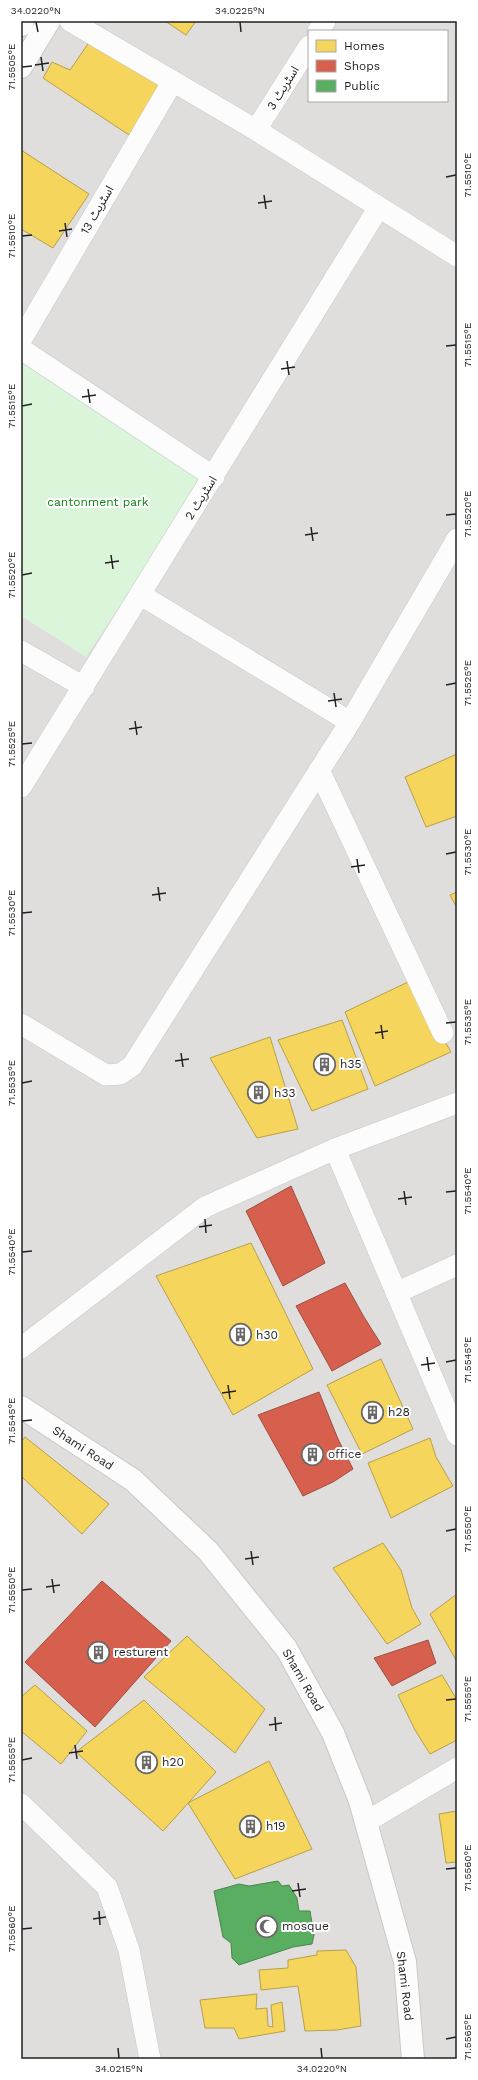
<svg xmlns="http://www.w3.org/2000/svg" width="478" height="2080" font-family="'Work Sans','Noto Sans Arabic',sans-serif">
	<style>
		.residential { fill: #dfdedc; fill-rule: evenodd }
		.park { fill: #daf5da }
		.homes { fill: #f6d55c; stroke: #b69f4b }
		.shops { fill: #d6604d; stroke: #a04d40 }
		.public { fill: #5aae61; stroke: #49844e }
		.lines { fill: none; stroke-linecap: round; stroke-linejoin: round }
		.minor-casing { stroke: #c9c8c7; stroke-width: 22 }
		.tertiary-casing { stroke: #c9c8c7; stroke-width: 24 }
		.minor { stroke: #fdfcfc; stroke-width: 21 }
		.tertiary { stroke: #fdfcfc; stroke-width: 22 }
		.ticks { fill: none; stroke: #222; stroke-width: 1.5 }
		.labels { text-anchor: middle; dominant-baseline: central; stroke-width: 4; stroke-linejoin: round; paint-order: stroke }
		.street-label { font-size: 12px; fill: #222; stroke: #fff }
		.park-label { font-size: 12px; fill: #0c8416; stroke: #fff }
		.poi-label { font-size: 12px; fill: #222; stroke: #fff; text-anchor: start }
		.neatline { fill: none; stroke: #222; stroke-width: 1.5 }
		.ticks-label { font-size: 10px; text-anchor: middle; fill: #222 }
	</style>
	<rect width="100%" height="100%" fill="#f0eeeb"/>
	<!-- residential -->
	<path class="residential" d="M21 21H457V2059H21ZM309 31H447V101H309Z"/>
	<!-- park -->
	<path class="park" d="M21 358 203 481 86 657 21 616Z"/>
	<!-- homes -->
	<path class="homes" d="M165 21H196L186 35Z
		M90 41 162 85 129 135 43 78 52 62 70 70Z
		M21 150 89 194 53 248 21 229Z
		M457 754V816L426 827 405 777Z
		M457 892V908L450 895Z
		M410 981 451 1052 375 1086 345 1012Z
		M342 1020 368 1089 312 1111 278 1040Z
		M270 1037 298 1129 257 1138 210 1058Z
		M251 1243 313 1369 233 1415 156 1276Z
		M381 1359 413 1429 362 1454 327 1385Z
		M25 1437 109 1504 82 1534 21 1476V1442Z
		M430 1438 436 1457 453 1486 391 1518 368 1463Z
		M383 1543 401 1570 412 1608 421 1624 387 1644 333 1568Z
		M457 1594V1660H456L430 1614Z
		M187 1636 265 1709 235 1753 144 1677Z
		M442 1675 457 1700V1740L430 1754 415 1730 398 1695Z
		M35 1685 87 1731 61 1764 21 1731V1697Z
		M144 1700 216 1772 163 1831 76 1752Z
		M269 1761 312 1849 235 1879 188 1803Z
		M457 1811V1862L446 1863 439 1814Z
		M346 1950 356 1967 361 2026 337 2030 305 2031 298 1986 261 1990 259 1970 288 1968V1960L317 1955V1951Z
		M257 1994 256 2009 267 2008 268 2026 273 2027 271 2005 282 2002 285 2031 239 2039 234 2028H205L200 2000Z"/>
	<!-- shops -->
	<path class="shops" d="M291 1186 325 1263 283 1286 246 1211Z
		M345 1283 364 1317 381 1344 332 1371 296 1306Z
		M319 1392 338 1439 353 1469 333 1482 303 1496 258 1415Z
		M102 1581 171 1641 95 1727 25 1662Z
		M428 1640 436 1663 392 1686 374 1658Z"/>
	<!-- public -->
	<path class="public" d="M278 1881 282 1886 289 1885 297 1898 299 1911H310L314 1935 312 1944 293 1947 239 1965 232 1958 231 1943 223 1937 214 1891 239 1884 249 1886Z"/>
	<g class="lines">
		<defs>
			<path id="minor" d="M70 21 256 130 457 256
				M318 31 325 21
				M256 130 309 46
				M21 340 173 81
				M21 349 214 477
				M141 595 350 722
				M21 651 84 687
				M319 770 443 1033
				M21 787 379 207
				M21 1024 106 1075 120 1074 132 1066 350 722 457 539
				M335 1149 457 1435
				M396 1293 457 1265
				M21 1348 205 1207 335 1149 457 1103
				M21 1804 107 1887 129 1950 150 2059
				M366 1822 457 1768"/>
			<path id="tertiary" d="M21 25 23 21
				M21 67 49 21
				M21 1407 133 1480 208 1551 286 1648 333 1733 360 1801 405 1962 413 2059"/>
		</defs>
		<!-- minor casing -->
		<use href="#minor" class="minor-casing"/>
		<!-- tertiary casing -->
		<use href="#tertiary" class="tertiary-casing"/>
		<!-- minor -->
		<use href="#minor" class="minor"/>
		<!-- tertiary -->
		<use href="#tertiary" class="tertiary"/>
	</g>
	<!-- ticks -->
	<path class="ticks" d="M36 22 38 32M240 22 241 32M41 57 43 71M35 65 49 63M22 67 32 66M446 177 456 175M264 195 266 209M258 203 272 201M65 223 67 237M59 231 72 229M22 236 32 235M446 346 456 345M287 361 289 375M281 369 295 367M88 389 90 403M82 397 96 395M22 406 32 404M446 515 456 514M311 527 313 541M305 535 318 533M111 555 113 569M105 563 119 561M22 575 32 573M446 685 456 683M334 693 336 707M328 701 342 699M135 721 137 735M129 729 142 727M22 744 32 743M446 854 456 852M357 859 359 873M351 867 365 865M158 887 160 901M152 895 166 893M22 913 32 912M446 1023 456 1022M381 1025 383 1039M375 1033 388 1031M181 1053 183 1067M175 1061 189 1059M22 1083 32 1081M404 1191 406 1205M446 1192 456 1191M398 1199 412 1197M205 1219 206 1233M199 1227 212 1225M22 1252 32 1251M427 1357 429 1371M446 1362 456 1360M421 1365 435 1363M228 1385 230 1399M222 1393 236 1391M22 1421 32 1420M446 1531 456 1529M251 1551 253 1565M245 1559 259 1557M52 1579 54 1593M46 1587 60 1585M22 1590 32 1589M446 1700 456 1699M275 1717 276 1731M269 1725 282 1723M75 1745 77 1759M69 1753 83 1751M22 1760 32 1758M446 1869 456 1868M298 1883 300 1897M292 1891 306 1889M99 1911 100 1925M93 1919 106 1917M22 1929 32 1928M446 2039 456 2037M118 2048 119 2058M321 2048 322 2058"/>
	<!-- icons -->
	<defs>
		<symbol id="building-ring" viewBox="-11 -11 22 22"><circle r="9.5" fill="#fff" stroke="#6a6968" stroke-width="1.5"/><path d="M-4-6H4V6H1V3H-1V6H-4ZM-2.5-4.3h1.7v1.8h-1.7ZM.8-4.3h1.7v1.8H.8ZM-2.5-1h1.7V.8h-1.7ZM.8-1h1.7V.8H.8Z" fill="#6a6968"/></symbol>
		<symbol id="mosque-ring" viewBox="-11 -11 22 22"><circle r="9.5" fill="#fff" stroke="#6a6968" stroke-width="1.5"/><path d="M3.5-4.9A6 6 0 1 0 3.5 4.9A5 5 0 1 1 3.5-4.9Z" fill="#6a6968"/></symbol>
	</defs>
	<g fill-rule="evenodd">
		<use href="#building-ring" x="312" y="1052" width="25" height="25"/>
		<use href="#building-ring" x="246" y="1080" width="25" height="25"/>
		<use href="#building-ring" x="228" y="1322" width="25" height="25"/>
		<use href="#building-ring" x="360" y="1400" width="25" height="25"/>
		<use href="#building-ring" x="300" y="1442" width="25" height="25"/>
		<use href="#building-ring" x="86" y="1640" width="25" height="25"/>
		<use href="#building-ring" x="134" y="1750" width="25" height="25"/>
		<use href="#building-ring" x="238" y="1814" width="25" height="25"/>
		<use href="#mosque-ring" x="254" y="1914" width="25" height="25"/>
	</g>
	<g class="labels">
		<!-- street labels -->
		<g class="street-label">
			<text transform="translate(283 88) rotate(-58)">اسٹریٹ 3</text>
			<text transform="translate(97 210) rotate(-60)">اسٹریٹ 13</text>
			<text transform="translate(201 498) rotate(-58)">اسٹریٹ 2</text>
			<text transform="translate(83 1448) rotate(33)">Shami Road</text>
			<text transform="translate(303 1680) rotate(60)">Shami Road</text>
			<text transform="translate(405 1986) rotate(83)">Shami Road</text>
		</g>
		<!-- park labels -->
		<g class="park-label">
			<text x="98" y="502">cantonment park</text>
		</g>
		<!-- poi labels -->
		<g class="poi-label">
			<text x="340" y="1064">h35</text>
			<text x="274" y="1093">h33</text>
			<text x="256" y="1335">h30</text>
			<text x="388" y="1412">h28</text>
			<text x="328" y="1454">office</text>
			<text x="114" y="1652">resturent</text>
			<text x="162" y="1762">h20</text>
			<text x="266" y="1826">h19</text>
			<text x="282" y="1926">mosque</text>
		</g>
	</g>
	<!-- border -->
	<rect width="478" height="2080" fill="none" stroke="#ffffff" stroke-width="44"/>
	<!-- legend -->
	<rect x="308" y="30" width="140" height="72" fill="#ffffff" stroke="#a7a7a7"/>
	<rect x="316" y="40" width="20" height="12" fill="#f6d55c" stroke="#a7a7a7"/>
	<text x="344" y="50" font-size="12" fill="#222222">Homes</text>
	<rect x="316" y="60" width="20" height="12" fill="#d6604d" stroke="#a7a7a7"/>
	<text x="344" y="70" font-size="12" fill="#222222">Shops</text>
	<rect x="316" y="80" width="20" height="12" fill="#5aae61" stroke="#a7a7a7"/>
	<text x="344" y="90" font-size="12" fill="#222222">Public</text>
	<rect x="22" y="22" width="434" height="2036" class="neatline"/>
	<g class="ticks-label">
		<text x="36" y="14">34.0220°N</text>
		<text x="240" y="14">34.0225°N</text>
		<text transform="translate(11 67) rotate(-90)" y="4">71.5505°E</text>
		<text transform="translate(467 175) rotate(-90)" y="4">71.5510°E</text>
		<text transform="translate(11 236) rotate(-90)" y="4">71.5510°E</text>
		<text transform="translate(467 345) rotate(-90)" y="4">71.5515°E</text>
		<text transform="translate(11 406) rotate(-90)" y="4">71.5515°E</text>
		<text transform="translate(467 514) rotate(-90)" y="4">71.5520°E</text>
		<text transform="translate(11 575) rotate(-90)" y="4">71.5520°E</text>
		<text transform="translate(467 683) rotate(-90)" y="4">71.5525°E</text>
		<text transform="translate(11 744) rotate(-90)" y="4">71.5525°E</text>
		<text transform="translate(467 852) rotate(-90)" y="4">71.5530°E</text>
		<text transform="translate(11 913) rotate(-90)" y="4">71.5530°E</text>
		<text transform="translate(467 1022) rotate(-90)" y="4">71.5535°E</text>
		<text transform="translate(11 1083) rotate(-90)" y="4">71.5535°E</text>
		<text transform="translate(467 1191) rotate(-90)" y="4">71.5540°E</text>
		<text transform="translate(11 1252) rotate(-90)" y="4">71.5540°E</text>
		<text transform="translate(467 1360) rotate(-90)" y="4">71.5545°E</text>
		<text transform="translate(11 1421) rotate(-90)" y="4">71.5545°E</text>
		<text transform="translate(467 1529) rotate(-90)" y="4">71.5550°E</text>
		<text transform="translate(11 1590) rotate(-90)" y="4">71.5550°E</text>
		<text transform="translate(467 1699) rotate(-90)" y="4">71.5555°E</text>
		<text transform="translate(11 1760) rotate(-90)" y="4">71.5555°E</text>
		<text transform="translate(467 1868) rotate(-90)" y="4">71.5560°E</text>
		<text transform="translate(11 1929) rotate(-90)" y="4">71.5560°E</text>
		<text transform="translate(467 2037) rotate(-90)" y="4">71.5565°E</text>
		<text x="119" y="2072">34.0215°N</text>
		<text x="322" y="2072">34.0220°N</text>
	</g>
</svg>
